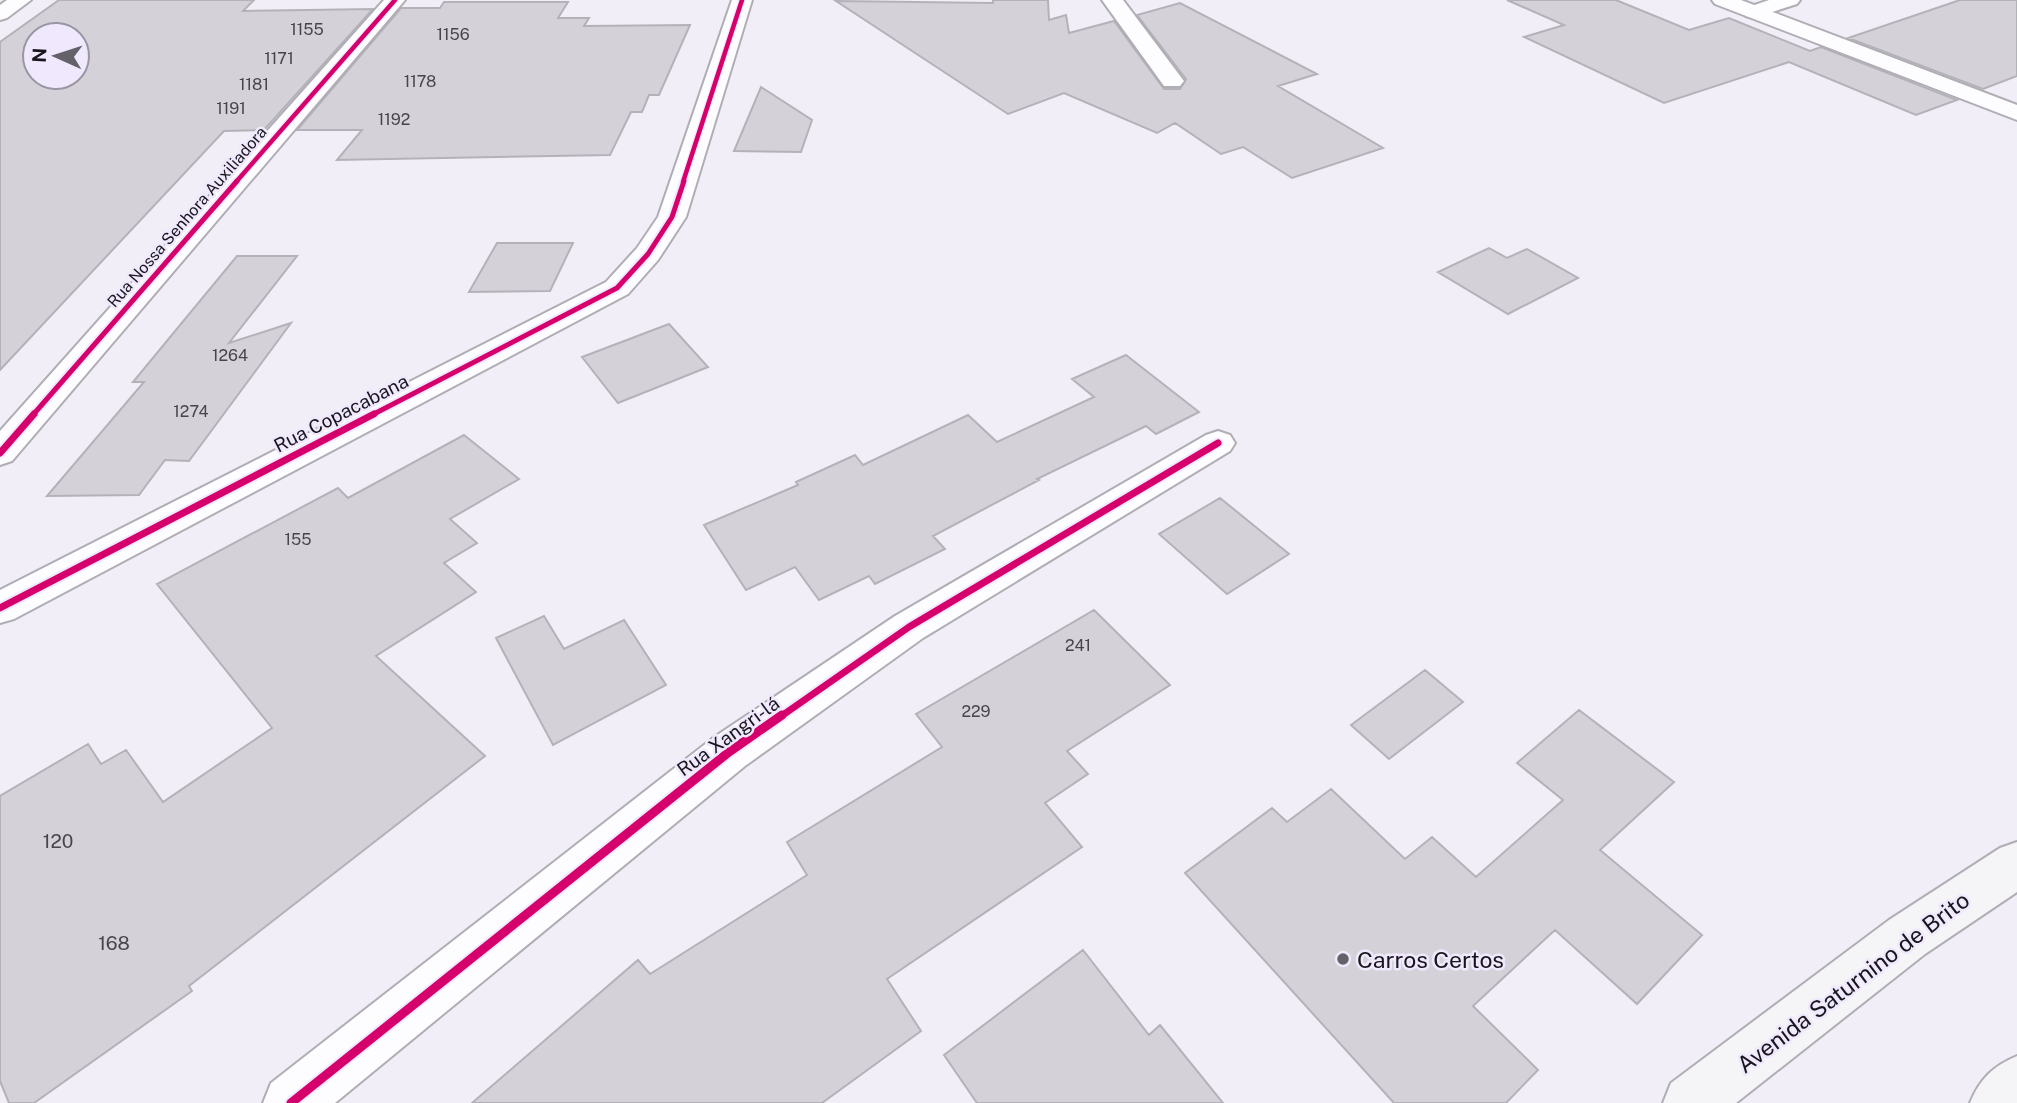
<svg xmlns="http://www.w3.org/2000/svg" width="2017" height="1103" font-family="'Public Sans',sans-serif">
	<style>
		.building { fill: #d4d1d9; stroke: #b4b2b9; stroke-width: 2; fill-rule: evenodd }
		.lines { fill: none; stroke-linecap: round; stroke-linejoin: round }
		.minor-casing { stroke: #b0adb4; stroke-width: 4 }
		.tertiary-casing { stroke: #b0adb4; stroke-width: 4 }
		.secondary-casing { stroke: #b0adb4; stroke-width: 4 }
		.minor { fill: #fdfcfe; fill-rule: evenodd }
		.tertiary { fill: #fdfcfe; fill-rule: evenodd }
		.secondary { fill: #f5f4f7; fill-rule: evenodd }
		.cycleway-far3-casing { stroke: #f0e9fd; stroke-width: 7 }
		.cycleway-far2-casing { stroke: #f0e9fd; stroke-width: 9 }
		.cycleway-far1-casing { stroke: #f0e9fd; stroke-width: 11 }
		.cycleway-casing { stroke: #f0e9fd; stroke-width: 13 }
		.cycleway-far3 { stroke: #d6006c; stroke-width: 4.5 }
		.cycleway-far2 { stroke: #d6006c; stroke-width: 5 }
		.cycleway-far1 { stroke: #d6006c; stroke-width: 7 }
		.cycleway { stroke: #d6006c; stroke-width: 9 }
		.poi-dot { fill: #646269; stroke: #f0e9fd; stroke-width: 2.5 }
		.labels { text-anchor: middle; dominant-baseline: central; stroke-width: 5; stroke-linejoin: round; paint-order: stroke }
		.number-label { font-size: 16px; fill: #47454b }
		.far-street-label { font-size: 16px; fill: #18161c; stroke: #f0e9fd }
		.street-label { font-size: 19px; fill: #18161c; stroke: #f0e9fd }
		.near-number-label { font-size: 19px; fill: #47454b }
		.near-poi-label { font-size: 23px; fill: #18161c; stroke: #f0e9fd; text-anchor: start }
		.near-street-label { font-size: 23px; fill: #18161c; stroke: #f0e9fd }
	</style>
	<rect width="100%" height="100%" fill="#f1eef8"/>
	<!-- building -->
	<path class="building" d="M59 0H254L243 11 373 9 264 130 224 131 0 370V42ZM35 35H77V77H35Z
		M993 0H1048L1049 20 1066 15 1069 33 1114 21 1164 89H1180L1186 79 1137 15 1180 3 1317 74 1278 86 1383 148 1292 178 1243 147 1221 154 1175 123 1157 133 1064 93 1008 114 836 1 993 3Z
		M1507 0H1616L1689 30 1729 18 1810 51 1821 47 1957 100 1916 115 1789 62 1664 103 1524 37 1564 25Z
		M1960 0H2017V76L1983 89 1848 38Z
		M444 2H568L558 18H589L584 26 690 25 659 95H649L642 112H631L610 155 337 160 362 130H297L401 8H440Z
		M761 87 812 120 801 152 734 151Z
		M497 243H573L550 291 469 292Z
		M1489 248 1507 258 1527 249 1578 278 1508 314 1438 272Z
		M237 256H297L229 343 291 323 189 461 165 460 139 495 47 496 144 382H133Z
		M669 324 708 367 618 403 582 357Z
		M1126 355 1199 412 1156 434 1146 426 1037 479 1039 480 933 536 945 549 875 584 869 576 819 600 795 567 746 590 704 525 798 485 796 482 855 455 863 465 968 415 997 442 1094 397 1072 379Z
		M464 435 519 479 450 519 477 543 444 563 476 592 376 656 485 756 189 986 192 991 34 1103H9L0 1081V796L88 744 101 764 126 750 163 802 272 728 157 584 338 488 348 498Z
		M1220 498 1289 554 1227 594 1159 534Z
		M1094 610 1170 685 1067 751 1088 774 1045 803 1082 847 887 979 921 1031 822 1103H472L638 960 650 974 807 875 787 842 942 747 916 714Z
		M544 616 564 649 624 620 666 685 553 745 496 638Z
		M1425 670 1463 702 1389 759 1351 725Z
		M1579 710 1674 782 1600 850 1702 935 1637 1004 1555 930 1473 1006 1538 1070 1506 1103H1394L1185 873 1272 808 1287 822 1331 789 1405 859 1432 837 1476 877 1563 800 1517 763Z
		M1083 950 1149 1035 1160 1025 1223 1103H977L944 1055Z"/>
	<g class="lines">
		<defs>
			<path id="minor" d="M7 0H31L7 18 0 20V5Z
				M384 0H405L12 461 0 465V431Z
				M732 0H752L686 217 658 260 628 294 14 619 0 623V590L606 282 637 248 658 217Z
				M1102 0H1123L1184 81 1180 86H1164Z
				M1769 0H1800L1797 4 1753 18 1746 16 1743 12 1746 8Z
				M1218 431 1230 435 1235 443 1230 451 923 638 745 766 335 1103H263L271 1083 713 738 895 616 1206 435Z"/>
			<path id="tertiary" d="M1712 0H1741L2017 105V120L1715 4Z"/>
			<path id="secondary" d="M2017 842V892L1925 954 1736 1103H1663L1671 1083 1889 920 2000 848Z
				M2017 1056V1103H1970C1980 1079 1993 1066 2017 1056Z"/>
		</defs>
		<!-- minor casing -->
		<use href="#minor" class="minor-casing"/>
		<!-- tertiary casing -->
		<use href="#tertiary" class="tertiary-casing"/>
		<!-- secondary casing -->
		<use href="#secondary" class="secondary-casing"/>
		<!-- minor -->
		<use href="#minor" class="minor"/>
		<!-- tertiary -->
		<use href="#tertiary" class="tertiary"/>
		<!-- secondary -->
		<use href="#secondary" class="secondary"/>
		<defs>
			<path id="cycleway-far3" d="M236 182 395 0
				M683 182 742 0"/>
			<path id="cycleway-far2" d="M32 416 237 181
				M370 416 617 288 648 254 672 217 684 181"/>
			<path id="cycleway-far1" d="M0 453 34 414
				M0 608 374 414
				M780 717 909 627 1218 443"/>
			<path id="cycleway" d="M291 1103 729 752 782 715"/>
		</defs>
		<!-- cycleway-far3 casing -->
		<use href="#cycleway-far3" class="cycleway-far3-casing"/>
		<!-- cycleway-far2 casing -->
		<use href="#cycleway-far2" class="cycleway-far2-casing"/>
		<!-- cycleway-far1 casing -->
		<use href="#cycleway-far1" class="cycleway-far1-casing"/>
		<!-- cycleway casing -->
		<use href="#cycleway" class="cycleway-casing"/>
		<!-- cycleway-far3 -->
		<use href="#cycleway-far3" class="cycleway-far3"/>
		<!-- cycleway-far2 -->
		<use href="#cycleway-far2" class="cycleway-far2"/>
		<!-- cycleway-far1 -->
		<use href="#cycleway-far1" class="cycleway-far1"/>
		<!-- cycleway -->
		<use href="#cycleway" class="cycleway"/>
	</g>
	<!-- markers -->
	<circle class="poi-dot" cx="1343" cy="959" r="7"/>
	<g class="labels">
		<!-- number labels -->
		<g class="number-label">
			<text x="307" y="29">1155</text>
			<text x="453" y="34">1156</text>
			<text x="279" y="58">1171</text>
			<text x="420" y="81">1178</text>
			<text x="254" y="84">1181</text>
			<text x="231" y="108">1191</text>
			<text x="394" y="119">1192</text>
			<text x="230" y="355">1264</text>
			<text x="191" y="411">1274</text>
			<text x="298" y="539">155</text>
			<text x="1078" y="645">241</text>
			<text x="976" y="711">229</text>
		</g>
		<!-- far-street labels -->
		<g class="far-street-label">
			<text transform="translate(187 217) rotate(-49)">Rua Nossa Senhora Auxiliadora</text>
		</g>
		<!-- street labels -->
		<g class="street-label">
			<text transform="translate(341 413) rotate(-27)">Rua Copacabana</text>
			<text transform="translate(728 736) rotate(-36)">Rua Xangri-lá</text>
		</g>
		<!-- near-number labels -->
		<g class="near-number-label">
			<text x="58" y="841">120</text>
			<text x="114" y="943">168</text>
		</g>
		<!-- near-poi labels -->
		<g class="near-poi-label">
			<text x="1357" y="959">Carros Certos</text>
		</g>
		<!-- near-street labels -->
		<g class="near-street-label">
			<text transform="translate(1853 982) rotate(-37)">Avenida Saturnino de Brito</text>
		</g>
	</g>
	<!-- north arrow -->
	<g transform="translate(56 56) rotate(273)"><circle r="33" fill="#f0e9fd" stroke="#9a95a3" stroke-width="2"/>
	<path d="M0-5L12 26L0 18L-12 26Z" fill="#646269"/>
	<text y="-10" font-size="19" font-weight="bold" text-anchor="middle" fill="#18161c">N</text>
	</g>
</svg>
